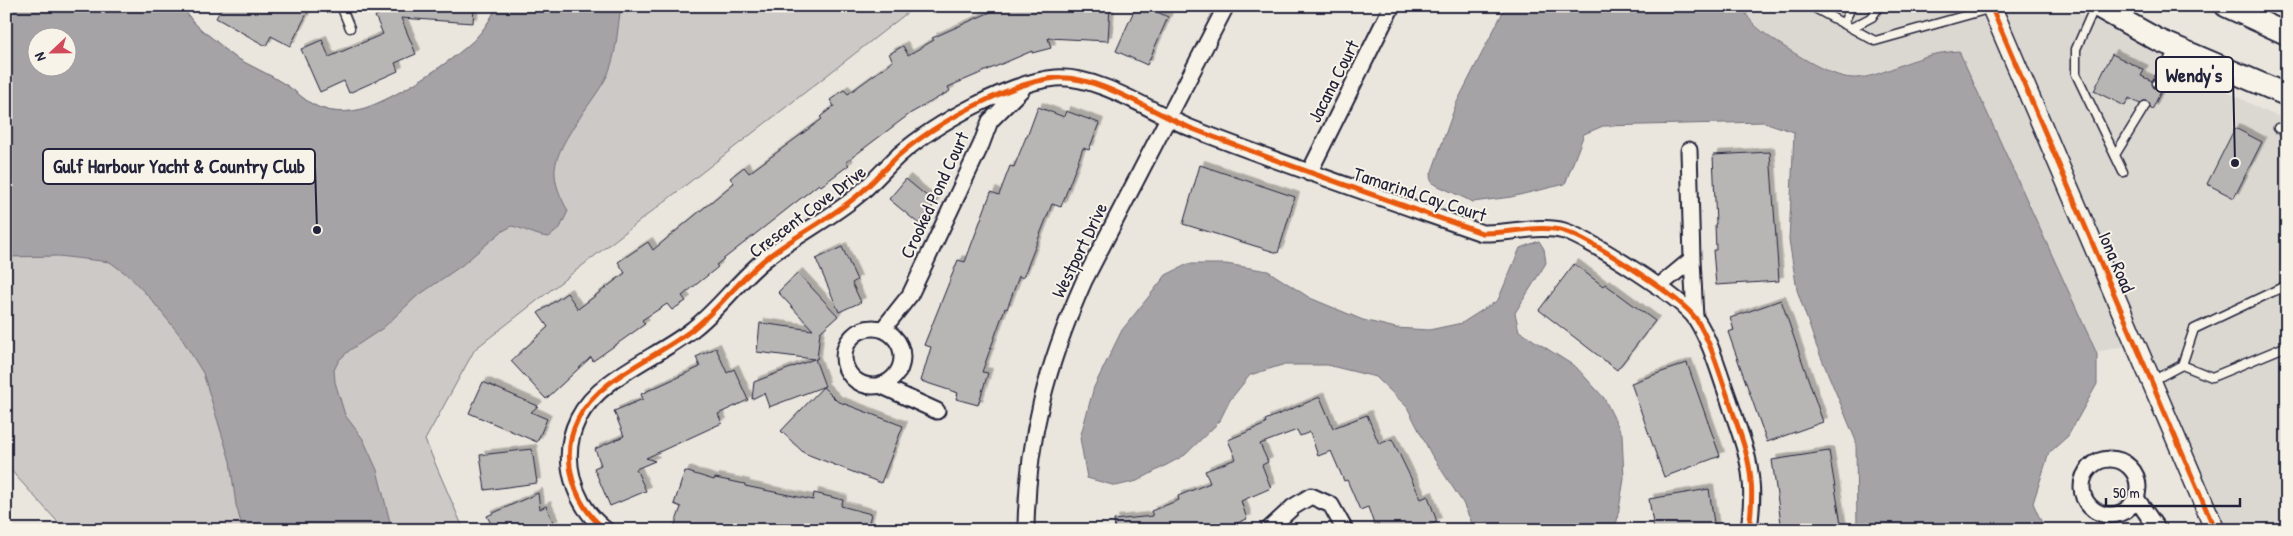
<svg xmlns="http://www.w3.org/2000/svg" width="2293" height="536" font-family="'Patrick Hand',sans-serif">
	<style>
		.built { fill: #dbd8d2 }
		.green { fill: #cdc9c6; stroke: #787680; fill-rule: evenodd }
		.water { fill: #a6a3a6; stroke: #716f7b; fill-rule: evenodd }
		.building { fill: #b8b6b5; stroke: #22223b; filter: url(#shadow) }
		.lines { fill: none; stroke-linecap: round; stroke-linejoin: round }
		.service-casing { stroke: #22223b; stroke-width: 11 }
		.minor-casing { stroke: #22223b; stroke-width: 19 }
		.tertiary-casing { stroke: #22223b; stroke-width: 22 }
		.secondary-casing { stroke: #22223b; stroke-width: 25 }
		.service { stroke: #f7f3e8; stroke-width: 8 }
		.minor { stroke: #f7f3e8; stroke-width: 15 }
		.tertiary { stroke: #f7f3e8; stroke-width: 19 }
		.secondary { stroke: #f7f3e8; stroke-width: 21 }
		.cycleway-casing { stroke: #f7f3e8; stroke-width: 8 }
		.cycleway { stroke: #e8590c; stroke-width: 5 }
		.labels { text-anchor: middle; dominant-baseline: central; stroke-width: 4; stroke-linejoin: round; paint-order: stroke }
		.street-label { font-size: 19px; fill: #22223b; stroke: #f7f3e8 }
		.leader { fill: none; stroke: #22223b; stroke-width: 2 }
		.callout-dot { fill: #22223b; stroke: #f7f3e8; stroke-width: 2 }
		.callout { fill: #f7f3e8; stroke: #22223b; stroke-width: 2 }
		.callout-label { font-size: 20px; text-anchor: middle; font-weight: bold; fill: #22223b }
	</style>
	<defs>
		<filter id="shadow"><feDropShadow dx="4.5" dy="-4.5" stdDeviation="0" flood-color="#0004"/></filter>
	</defs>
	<rect width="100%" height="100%" fill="#eae6de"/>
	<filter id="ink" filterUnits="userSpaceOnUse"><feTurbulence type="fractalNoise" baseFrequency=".02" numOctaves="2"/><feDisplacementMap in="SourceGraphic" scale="10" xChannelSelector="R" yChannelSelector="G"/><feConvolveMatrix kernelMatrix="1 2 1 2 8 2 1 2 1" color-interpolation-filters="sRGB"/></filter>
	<g filter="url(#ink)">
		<!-- built -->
		<path class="built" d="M1743 6H1980L2126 346 2096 352 1959 51 1919 58 1888 71 1854 78 1821 69 1795 53 1763 33 1744 11Z
			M2002 6H2058L2094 19 2260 109 2287 120V530H2227Z"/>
		<!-- green -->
		<path class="green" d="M6 6H183C194 30 213 35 228 53 247 65 268 73 286 85 299 93 308 105 324 109 335 113 351 112 362 109 393 100 450 63 473 41 483 31 491 19 497 6H916L475 349 425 440 464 530H65L6 465ZM38 38H68V68H38Z"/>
		<!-- water -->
		<path class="water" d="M6 6H183C194 30 213 35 228 53 247 65 268 73 286 85 299 93 308 105 324 109 335 113 351 112 362 109 393 100 450 63 473 41 483 31 491 19 497 6H621C617 30 617 56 606 78 593 103 552 147 555 175 556 188 562 200 568 211L560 228 549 237C535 236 526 229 512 226L501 232 461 266 416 297 383 328 350 350 339 360 334 370 335 382 345 415 363 439 377 470 392 530H243L236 505 230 461 203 373 179 334 150 298 129 276 110 262 58 256 6 257ZM38 38H68V68H38Z
			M1506 6H1743C1748 24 1768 36 1783 46 1801 57 1834 79 1856 78 1878 77 1897 65 1918 59 1930 54 1946 52 1959 51L2097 354V384L2068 436 2049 453 2033 503 2045 530H1857L1856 441 1816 345 1797 290 1789 240 1794 132 1764 122 1603 126 1584 134 1565 184 1511 197 1473 202 1432 183 1430 177 1456 104Z
			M1539 241 1544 249 1546 263 1515 313 1519 331 1576 367 1604 398 1622 434 1624 479 1617 521 1612 530H1475L1463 503 1431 454 1407 407 1376 377 1327 365H1282L1250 375 1230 400 1219 422 1185 455 1137 481 1116 486 1087 478 1080 438 1094 387 1122 330 1166 275 1188 264H1226L1268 271 1310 298 1363 320 1396 328 1429 330 1462 323 1498 300 1520 248Z"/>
		<!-- building -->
		<path class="building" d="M223 6H311L290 46 271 36 266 46 216 18Z
			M391 6H474L473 23 401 18 416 54 395 63 398 71 349 93 344 81 320 92 301 49 322 40 329 57 383 34 375 16 391 9Z
			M1004 6H1110L1108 41 1048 38 1051 48 1032 53V51L948 87 950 91 911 113 879 137 846 162 849 165 821 186 819 184 716 265 718 267 682 296 686 301 672 310 667 304 642 320 645 324 593 361 591 357 546 399 511 361 548 327 538 313 567 293 578 309 625 273 618 262 648 242 653 250 734 183 730 178 744 167 749 173 822 119 820 117 834 106 830 100 844 90 848 94 893 61 889 54 903 46 908 55 934 40 932 38Z
			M1136 6H1144L1168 17 1147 65 1116 51Z
			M2112 54 2144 70 2141 76 2152 81 2154 88 2163 87 2152 110 2147 101H2143L2140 104 2129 98 2125 106 2094 91Z
			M1038 107 1064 117 1066 111 1099 123 1089 150 1083 148 1061 207 1052 204 1023 278 1019 276 1007 309 1005 308 982 372 988 373 978 405 956 399 958 393 921 381 931 347 924 345 958 260 965 262 991 192 999 195 1010 166 1014 167 1026 137H1027Z
			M2235 128 2262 142 2234 198 2207 184Z
			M1770 152 1779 281 1716 285 1713 250H1716L1715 224H1716L1713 155Z
			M1200 165 1295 197 1278 253 1183 224Z
			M906 179 935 203 919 224 889 199Z
			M842 247 857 280 852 283 861 302 839 312 816 259Z
			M1574 264 1603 286 1605 284 1655 321 1617 370 1539 310Z
			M798 273 838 316 820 332 817 359H815L825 386 769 407 764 393 752 399 754 382 814 359 757 352 760 323 813 330 778 292Z
			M1781 300 1823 422 1767 442 1728 332 1734 330 1730 318Z
			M716 348 727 373 734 369 748 400 718 414 722 423 646 458 655 461 636 469 646 491 610 506 594 468 601 465 595 449 624 436 614 411 643 399 641 394 700 367 696 357Z
			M1687 363 1720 456 1664 477 1631 383Z
			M483 382 538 406 531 412 547 419 537 442 469 413Z
			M823 387 837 401 903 426 881 483 804 453 781 431Z
			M1320 397 1333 428 1367 415 1379 444 1392 439 1421 499 1428 496 1437 522 1417 530H1376L1368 507 1360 510 1347 480 1344 481 1331 451 1318 456 1310 432 1300 436 1297 430 1260 444 1268 462 1262 465 1271 488 1241 501 1247 519 1220 530H1115L1114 520 1153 516 1151 511 1179 500 1178 496 1210 483 1205 471 1236 459 1228 440 1266 424 1265 420Z
			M532 449 537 483 485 490 480 455Z
			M1829 451 1842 530H1782L1772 460Z
			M685 471 714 480 715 478 745 484V486L813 500 814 493 843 500 841 506 871 514 867 530H673L681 507 674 504Z
			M1709 489 1715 530H1654L1649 499Z
			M538 493 540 509 546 506 554 524 542 530H494L487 516Z"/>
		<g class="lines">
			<defs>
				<path id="service" d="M341 6 350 28
					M1811 6 1875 41 1992 8
					M2095 6 2076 49V74L2123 172
					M1843 24 1852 6
					M1851 28 1872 17 1879 6
					M2157 83 2174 49
					M2278 128 2287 132
					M2115 155 2145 106
					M2182 365 2194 329 2287 285
					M2152 381 2182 365 2212 377 2287 346"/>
				<path id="minor" d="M1309 173 1392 6
					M1692 259 1695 318
					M1658 287 1692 259 1689 150
					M844 357a29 29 0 1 1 58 0a29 29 0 1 1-58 0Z
					M883 329 910 295 981 145 990 121 1022 89
					M880 385 937 411
					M2082 487a28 28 0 1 1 56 0a28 28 0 1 1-56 0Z
					M2136 498 2158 530
					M606 530C573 505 559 457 578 419 599 377 657 358 693 329 719 309 738 281 764 260 794 236 828 220 857 196 872 184 885 168 899 155 935 124 1009 82 1056 78 1099 75 1153 113 1193 129 1288 166 1385 199 1482 233 1508 234 1540 224 1564 231 1590 239 1682 298 1696 319 1712 344 1719 373 1729 400 1737 426 1749 453 1751 481 1753 497 1751 513 1749 530
					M1026 530C1027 437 1047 365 1084 281L1226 6
					M1268 530 1293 507 1311 496 1331 505 1345 530"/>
				<path id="tertiary" d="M1991 6 2215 530"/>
				<path id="secondary" d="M2097 6 2156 39 2287 95
					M2226 6 2287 34"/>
			</defs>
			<!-- service casing -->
			<use href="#service" class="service-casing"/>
			<!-- minor casing -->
			<use href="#minor" class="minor-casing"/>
			<!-- tertiary casing -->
			<use href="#tertiary" class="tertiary-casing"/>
			<!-- secondary casing -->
			<use href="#secondary" class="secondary-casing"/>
			<!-- service -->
			<use href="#service" class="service"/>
			<!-- minor -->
			<use href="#minor" class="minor"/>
			<!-- tertiary -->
			<use href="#tertiary" class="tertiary"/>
			<!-- secondary -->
			<use href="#secondary" class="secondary"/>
			<defs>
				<path id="cycleway" d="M1991 6 2215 530
					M606 530C573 505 559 457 578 419 599 377 657 358 693 329 719 309 738 281 764 260 794 236 828 220 857 196 872 184 885 168 899 155 935 124 1009 82 1056 78 1099 75 1153 113 1193 129 1288 166 1385 199 1482 233 1508 234 1540 224 1564 231 1590 239 1682 298 1696 319 1712 344 1719 373 1729 400 1737 426 1749 453 1751 481 1753 497 1751 513 1749 530"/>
			</defs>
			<!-- cycleway casing -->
			<use href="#cycleway" class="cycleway-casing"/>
			<!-- cycleway -->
			<use href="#cycleway" class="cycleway"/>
		</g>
	</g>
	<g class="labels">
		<!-- street labels -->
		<g class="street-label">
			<text transform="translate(1333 81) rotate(-63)">Jacana Court</text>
			<text transform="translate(1420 194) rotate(18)">Tamarind Cay Court</text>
			<text transform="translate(934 195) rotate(-65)">Crooked Pond Court</text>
			<text transform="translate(807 211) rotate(-37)">Crescent Cove Drive</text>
			<text transform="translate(1079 250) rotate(-64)">Westport Drive</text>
			<text transform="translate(2117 262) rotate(67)">Iona Road</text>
		</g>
	</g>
	<!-- callouts -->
	<path class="leader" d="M2235 163L2233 75M317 230L315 166"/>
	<g class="callout-dot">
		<circle cx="2235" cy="163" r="5"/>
		<circle cx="317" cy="230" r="5"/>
	</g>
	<g class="callout">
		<rect x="2156" y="57" width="77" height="35" rx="5"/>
		<rect x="43" y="149" width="272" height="35" rx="5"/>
	</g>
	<g class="callout-label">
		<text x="2194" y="82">Wendy's</text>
		<text x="179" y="173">Gulf Harbour Yacht &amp; Country Club</text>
	</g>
	<!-- margin -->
	<rect width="2293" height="536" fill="none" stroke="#f7f3e8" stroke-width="25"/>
	<rect x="12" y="12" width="2268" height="511" fill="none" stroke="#22223b" stroke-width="2" filter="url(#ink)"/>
	<!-- north arrow -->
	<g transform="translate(52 52) rotate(248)"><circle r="24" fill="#f7f3e8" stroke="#a29fa3"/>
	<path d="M0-4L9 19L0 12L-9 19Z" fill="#d1495b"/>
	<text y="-8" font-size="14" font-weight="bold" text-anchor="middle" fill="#22223b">N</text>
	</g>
	<!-- scale -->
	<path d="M2106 498v8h134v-8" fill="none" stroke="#22223b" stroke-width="2.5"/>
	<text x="2113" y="498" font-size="15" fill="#22223b" stroke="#f7f3e8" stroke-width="4" paint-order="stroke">50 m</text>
</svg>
